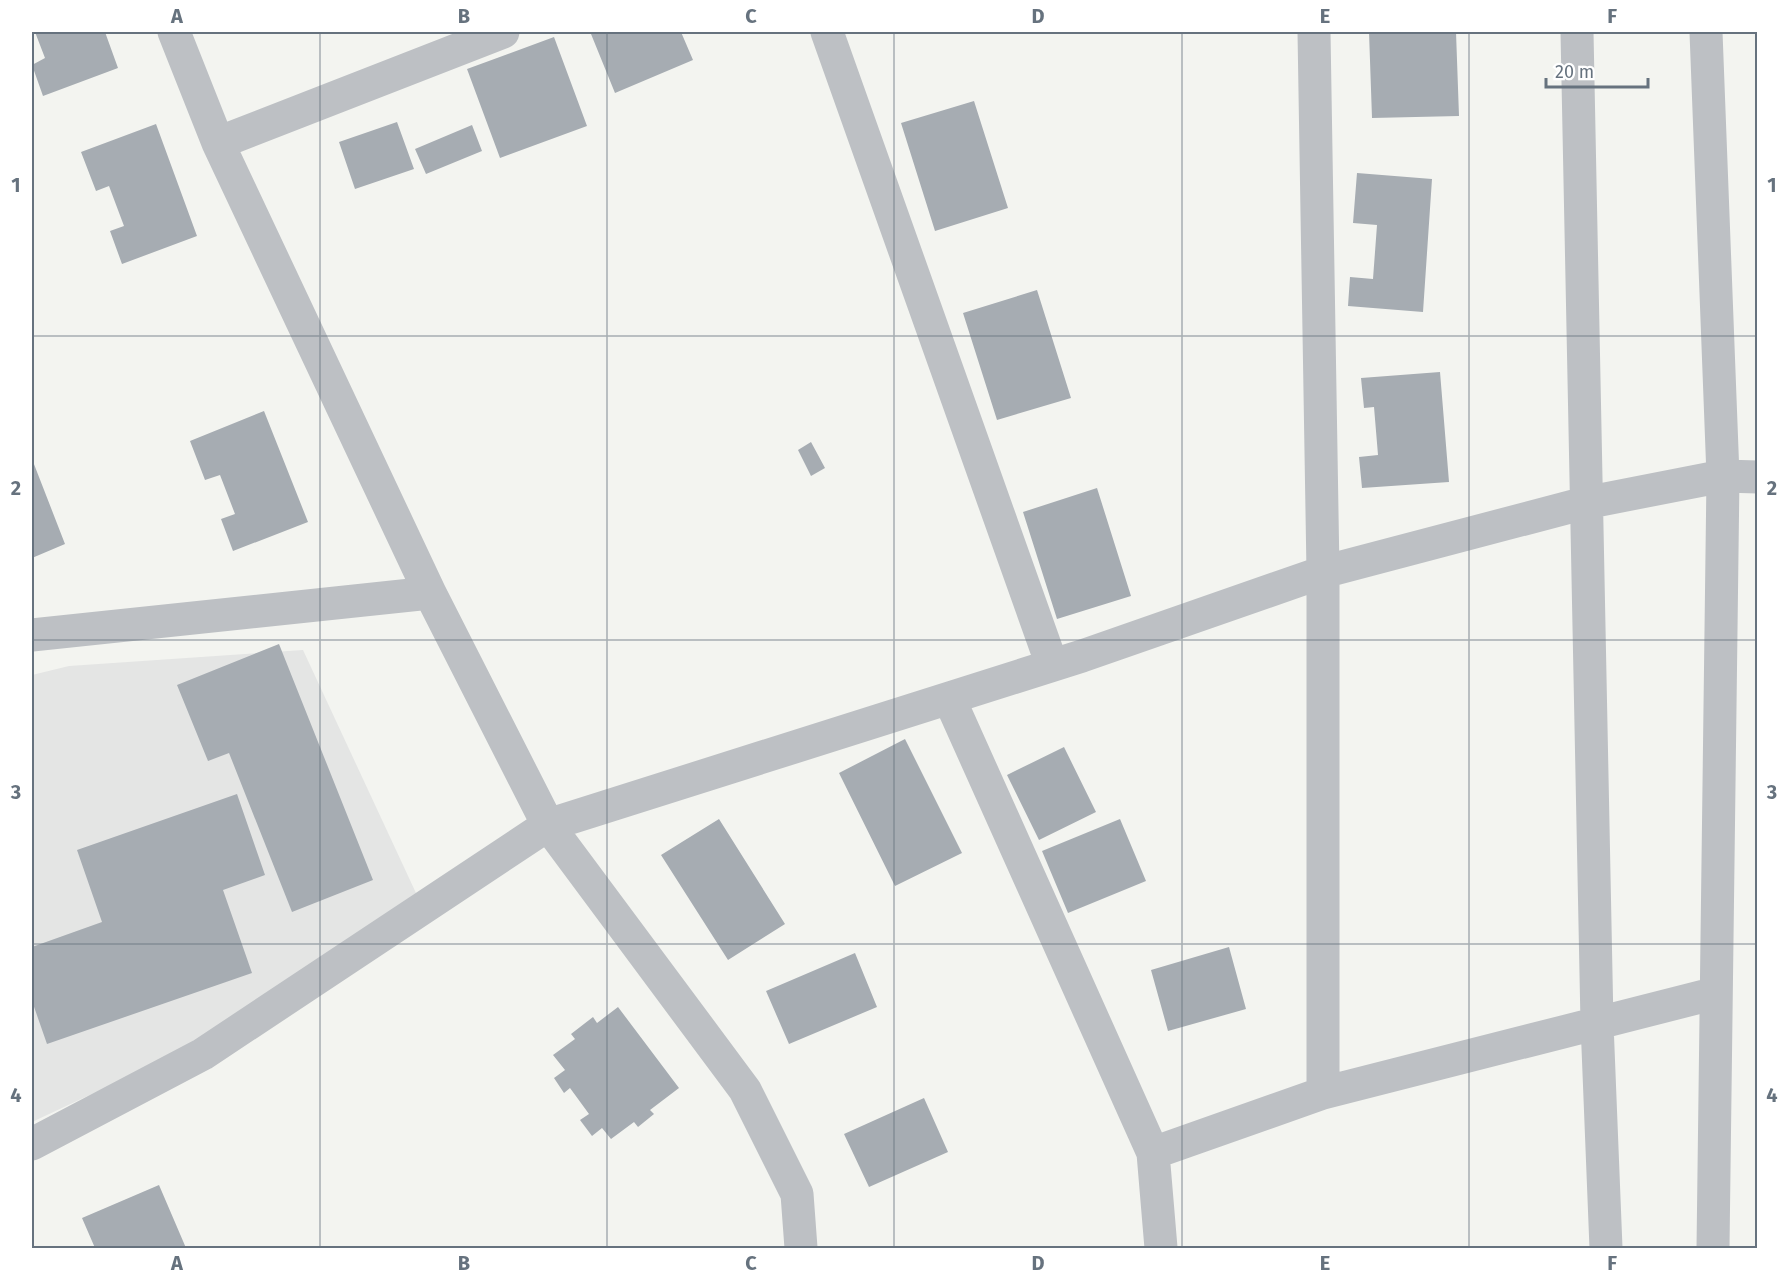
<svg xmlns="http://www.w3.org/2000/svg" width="1789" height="1280" font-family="'Fira Sans',sans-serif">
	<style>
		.built { fill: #e4e5e4 }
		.building { fill: #a6acb2 }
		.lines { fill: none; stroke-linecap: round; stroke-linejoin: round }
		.minor { stroke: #bdc0c4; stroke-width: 33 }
		.grid { fill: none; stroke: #66727e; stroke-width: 1.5; stroke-opacity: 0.55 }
		.neatline { fill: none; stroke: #66727e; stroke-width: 2 }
		.grid-label { font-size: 20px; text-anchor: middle; font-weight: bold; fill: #66727e }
	</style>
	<rect width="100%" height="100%" fill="#f3f4f0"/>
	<!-- built -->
	<path class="built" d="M303 650 416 893 203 1042 32 1122V675L69 666Z"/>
	<!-- building -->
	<path class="building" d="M35 32H105L118 68 43 96 32 65 45 58Z
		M596 32H681L693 60 615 93 591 34Z
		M1369 32H1456L1459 116 1372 118Z
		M554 37 587 126 500 158 467 69Z
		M974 101 1008 208 935 231 901 123Z
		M397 122 414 169 355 189 339 142Z
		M156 124 197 236 122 264 110 231 124 226 109 186 96 191 81 152Z
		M472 125 482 151 426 174 415 149Z
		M1357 173 1432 179 1423 312 1348 306 1350 277 1373 279 1377 225 1353 223Z
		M1037 290 1071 398 997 420 963 313Z
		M1440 372 1449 482 1362 488 1359 457 1378 455 1374 407 1364 408 1361 378Z
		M264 411 308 522 233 551 221 519 235 514 220 475 205 480 190 441Z
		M811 442 825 468 811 476 798 450Z
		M32 459 65 544 32 558Z
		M1097 488 1131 596 1057 619 1023 512Z
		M279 644 373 880 292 912 229 753 208 761 177 685Z
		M905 739 962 853 895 886 839 773Z
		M1064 747 1096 812 1039 840 1007 775Z
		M237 794 265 875 223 890 252 973 47 1044 32 1001V947L102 922 77 850Z
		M719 819 785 924 728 960 661 855Z
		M1120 819 1146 881 1068 913 1042 851Z
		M1229 947 1246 1009 1168 1031 1151 970Z
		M855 953 877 1007 789 1044 766 991Z
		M618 1007 679 1088 650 1110 654 1114 638 1127 634 1122 611 1139 602 1128 592 1136 580 1120 589 1114 570 1088 564 1093 554 1078 565 1070 553 1055 575 1039 571 1034 593 1017 597 1023Z
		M924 1098 948 1152 869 1187 844 1134Z
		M159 1185 186 1248H95L82 1218Z"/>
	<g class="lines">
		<!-- minor -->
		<path class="minor" d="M174 32 218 143 430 593 548 825 745 1090 797 1194 801 1248
			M827 32 1052 665
			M1314 32 1323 572V1093
			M1577 32 1597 1023 1606 1248
			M1706 32 1723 476 1713 1248
			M218 143 503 32
			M32 635 430 593
			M949 698 1153 1153 1161 1248
			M32 1144 203 1054 548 825 1082 656 1323 572 1585 503 1723 476 1758 477
			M1153 1153 1323 1093 1716 993"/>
	</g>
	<!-- grid -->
	<path class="grid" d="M320 32V1248M607 32V1248M894 32V1248M1182 32V1248M1469 32V1248M32 336H1758M32 640H1758M32 944H1758"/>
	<!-- border -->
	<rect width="1789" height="1280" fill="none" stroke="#ffffff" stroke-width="66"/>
	<!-- scale -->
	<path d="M1546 78v9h102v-9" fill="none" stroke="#66727e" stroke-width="3"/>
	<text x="1555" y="78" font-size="18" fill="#66727e" stroke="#ffffff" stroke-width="4.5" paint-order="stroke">20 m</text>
	<rect x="33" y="33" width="1723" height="1214" class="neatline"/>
	<g class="grid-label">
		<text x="177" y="23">A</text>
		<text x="464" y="23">B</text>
		<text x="751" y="23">C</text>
		<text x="1038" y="23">D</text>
		<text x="1325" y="23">E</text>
		<text x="1612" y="23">F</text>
		<text x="16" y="192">1</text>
		<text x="1772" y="192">1</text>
		<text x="16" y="495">2</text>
		<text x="1772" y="495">2</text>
		<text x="16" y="799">3</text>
		<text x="1772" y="799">3</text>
		<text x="16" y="1102">4</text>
		<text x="1772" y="1102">4</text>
		<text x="177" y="1270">A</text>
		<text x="464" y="1270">B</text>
		<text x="751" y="1270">C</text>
		<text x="1038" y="1270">D</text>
		<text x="1325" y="1270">E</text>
		<text x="1612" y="1270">F</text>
	</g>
</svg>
